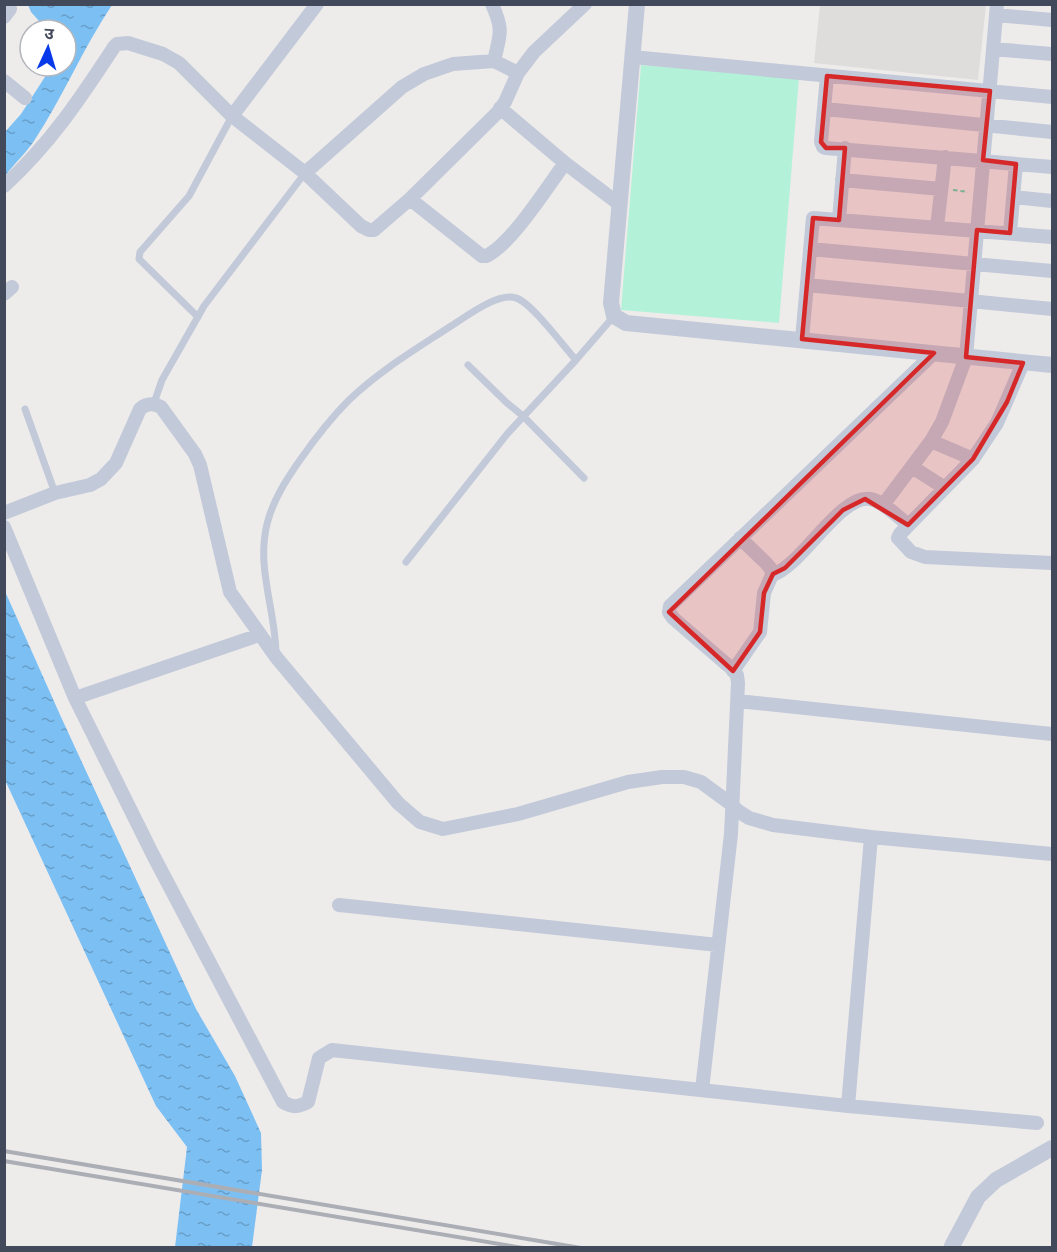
<svg xmlns="http://www.w3.org/2000/svg" width="1057" height="1252" font-family="'DejaVu Sans','Noto Sans Devanagari',sans-serif">
	<style>
		.education { fill: #dfdddc }
		.park { fill: #b3f2d9 }
		.water { fill: url(#water-ripples) }
		.lines { fill: none; stroke-linecap: round; stroke-linejoin: round }
		.path { stroke: #68d2b5; stroke-width: 2; stroke-dasharray: 4.5 3; stroke-linecap: butt }
		.service { stroke: #c2c9d8; stroke-width: 7 }
		.minor { stroke: #c2c9d8; stroke-width: 14 }
		.tertiary { stroke: #c2c9d8; stroke-width: 16 }
		.rail { stroke: #acaeb6; stroke-width: 4 }
		.marked { fill: #d62828; fill-opacity: 0.2; stroke: #d62828; stroke-width: 4.5; stroke-linejoin: round }
	</style>
	<defs>
		<pattern id="water-ripples" width="26" height="14" patternUnits="userSpaceOnUse" patternTransform="scale(1.5)"><rect width="26" height="14" fill="#7cc0f3"/><path d="M2 4q2-2 4 0t4 0M15 11q2-2 4 0t4 0" fill="none" stroke="#679ec8"/></pattern>
	</defs>
	<rect width="100%" height="100%" fill="#eeebeb"/>
	<!-- education -->
	<path class="education" d="M820 5H986L978 80 814 63Z"/>
	<!-- park -->
	<path class="park" d="M641 65 799 78 779 323 621 310Z"/>
	<!-- water -->
	<path class="water" d="M28 5H112C83 48 63 97 34 141 26 153 14 164 5 176V132L21 114 52 66H66V30H47L31 12Z
		M4 589 61 717 196 1009 235 1076 261 1133 262 1170 252 1247H175L187 1147 156 1106 5 780Z"/>
	<g class="lines">
		<!-- path -->
		<path class="path" d="M953 190 968 192"/>
		<!-- service -->
		<path class="service" d="M198 317 139 259 140 252 189 196 232 116
			M468 365 507 403 523 416 584 478
			M154 403 162 380 204 306 305 173
			M25 409 55 493
			M406 562 508 433 576 360 614 316
			M276 655C276 611 256 569 267 524 273 500 286 480 300 460 314 440 331 418 349 400 379 371 416 349 451 326 467 316 498 292 516 298 531 302 564 347 576 360"/>
		<!-- minor -->
		<path class="minor" d="M492 4C504 31 500 34 494 61
			M996 15 1052 20
			M4 17 10 9
			M993 49 1052 54
			M632 57 1052 97
			M827 76 821 142 823 147 826 148 1052 167
			M4 81 25 98
			M500 108 565 163 619 204
			M825 109 1052 132
			M232 116 317 4
			M305 173 402 87 424 74 453 64 494 61 518 73 534 52 585 4
			M842 180 941 189
			M4 186C50 144 80 99 114 47L117 44 128 43 163 54 179 63 232 116 305 173 361 226 369 230H374L410 199 498 112 505 102 518 73
			M1013 197 1052 201
			M410 199 482 256H486C511 245 548 186 565 163
			M839 220 845 148
			M937 227 945 157
			M1010 233 1016 164
			M810 249 1052 271
			M807 285 1052 309
			M4 294 12 287
			M802 339 813 218 1052 237
			M1023 363 997 423 973 459 900 534 898 538 911 552 925 557 1052 563
			M973 459 931 441 942 422 966 357 997 4
			M912 467 945 488
			M883 505 931 441
			M4 513 55 493 90 485 101 479 116 463 140 409C147 403 153 403 161 407L195 454 200 465 230 592 276 657 398 803 420 822 443 829 518 814 628 782 662 777H684L701 782 731 804 738 811 749 818 773 825 871 837 1052 854
			M4 527 75 698 153 855 283 1102C293 1108 298 1107 308 1102L319 1058 332 1050 848 1106 1037 1123
			M772 575C801 567 840 494 870 499 883 501 898 517 908 525
			M733 671 760 632 764 593 772 575 771 569 766 563 740 538
			M75 698 259 635
			M738 701 1052 734
			M339 905 718 945
			M702 1090 731 834 738 683 737 675 731 668 673 618 669 612 670 606 934 353
			M848 1106 871 837"/>
		<!-- tertiary -->
		<path class="tertiary" d="M637 4 611 303 614 316 626 323 1052 365
			M952 1246 978 1197 996 1180 1052 1148"/>
		<!-- rail -->
		<path class="rail" d="M4 1151 581 1248
			M4 1161 523 1248"/>
	</g>
	<!-- marked area -->
	<path class="marked" d="M827 76 990 91 983 160 1016 164 1010 233 977 230 966 357 1023 363 1007 402 973 459 908 525 865 499 843 510 785 568 773 574 764 593 760 632 733 671 669 612 934 353 802 339 813 218 839 220 845 148H826L821 142Z"/>
	<!-- border -->
	<rect width="1057" height="1252" fill="none" stroke="#42495a" stroke-width="12"/>
	<!-- north arrow -->
	<g transform="translate(48 48) rotate(4)"><circle r="28" fill="#ffffff" stroke="#b3b6bd" stroke-width="1.5"/>
	<path d="M0-4.5L10 22L0 15L-10 22Z" fill="#083aea"/>
	<text y="-9" font-size="16" font-weight="bold" text-anchor="middle" fill="#42495a">उ</text>
	</g>
</svg>
